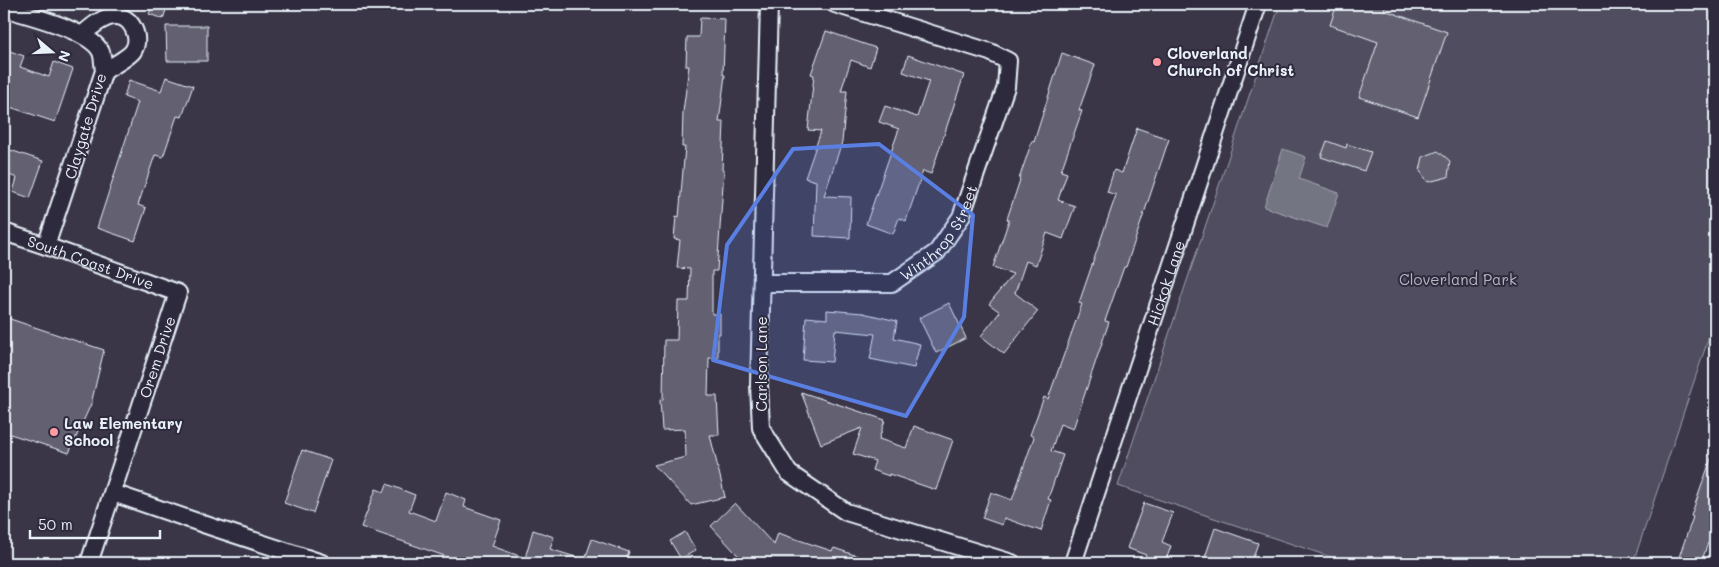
<svg xmlns="http://www.w3.org/2000/svg" width="1719" height="567" font-family="Mali,sans-serif">
	<style>
		.green { fill: #504e5f; stroke: #9ca0ac }
		.water { fill: #737482; stroke: #a2a6b1 }
		.building { fill: #636171; stroke: #e8f1f8 }
		.lines { fill: none; stroke-linecap: round; stroke-linejoin: round }
		.street-casing { stroke: #e8f1f8; stroke-width: 20 }
		.street { stroke: #2f2a3d; stroke-width: 16 }
		.marked { fill: #5a7fe2; fill-opacity: 0.2; stroke: #5a7fe2; stroke-width: 4; stroke-linejoin: round }
		.poi-dot { fill: #ff9aa2; stroke: #2f2a3d; stroke-width: 2 }
		.labels { text-anchor: middle; dominant-baseline: central; stroke-width: 4; stroke-linejoin: round; paint-order: stroke }
		.poi-label { font-size: 15px; font-weight: bold; fill: #e8f1f8; stroke: #2f2a3d; text-anchor: start }
		.street-label { font-size: 15px; fill: #e8f1f8; stroke: #2f2a3d }
		.park-label { font-size: 15px; fill: #b3b8c2; stroke: #2f2a3d }
	</style>
	<rect width="100%" height="100%" fill="#3a3648"/>
	<filter id="ink" filterUnits="userSpaceOnUse"><feTurbulence type="fractalNoise" baseFrequency=".02" numOctaves="2"/><feDisplacementMap in="SourceGraphic" scale="10" xChannelSelector="R" yChannelSelector="G"/><feConvolveMatrix kernelMatrix="1 2 1 2 8 2 1 2 1" color-interpolation-filters="sRGB"/></filter>
	<g filter="url(#ink)">
		<!-- green -->
		<path class="green" d="M1280 4H1706L1715 7V319L1633 563H1349L1118 486Z"/>
		<!-- water -->
		<path class="water" d="M1283 149 1306 157 1299 179 1339 193 1327 228 1264 207Z"/>
		<!-- building -->
		<path class="building" d="M153 4H168L163 19 149 14Z
			M1337 4H1386L1384 10 1447 32 1418 117 1359 97 1378 42 1330 25Z
			M700 18 725 19 723 75H725L719 122H724L722 170H724L717 271H712V314H720V334H718V358H709L708 396H717L719 435H710L725 497 691 505 654 465 686 457 685 429 662 430 660 400 663 399 664 340H677L678 301H689L690 269 677 268 680 240 674 239 676 216 679 217 685 147H682L683 112 689 66H686L687 37H699Z
			M166 26H207V61H167Z
			M826 31 876 48 870 67 851 60 841 91H847L842 142 824 196 851 197 850 238 814 236 816 181 805 178 821 131 808 130 814 75 811 74Z
			M4 49 24 56 20 67 49 77 54 62 73 69 55 122 4 105Z
			M1062 53 1095 65 1079 110 1082 111 1061 171 1067 173 1058 200 1075 206 1063 239 1047 233 1036 265 1026 261 1015 293 1038 311 1004 354 981 336 1000 312 989 304 1013 274 993 267 1009 220 1007 219 1020 180 1019 179 1032 141 1034 142Z
			M908 55 964 75 931 174 923 171 906 221 899 218 893 234 866 224 899 129 879 122 885 106 917 117 929 81 903 72Z
			M166 77 193 86 182 117 177 116 163 157 155 155 138 205 146 208 135 241 97 228 138 102 124 97 129 80 161 91Z
			M1137 128 1169 139 1126 267H1124L1105 321 1109 322 1073 429 1060 424 1051 451 1063 455 1048 499 1051 500 1041 531 1004 518 1002 525 982 518 991 492 1012 500 1034 437 1030 435 1044 397 1048 399 1082 304 1079 303 1116 195 1107 192 1114 170 1122 173Z
			M1327 141 1346 148 1347 144 1371 152 1364 171 1321 157Z
			M10 150 43 161 30 198 13 192 17 178 4 173V169Z
			M1438 151 1450 161 1448 177 1428 182 1420 171 1423 157Z
			M949 303 966 338 936 353 919 318Z
			M827 310 863 313 897 321 894 338 920 344 914 368 870 359 875 334 835 330 832 362 803 360 806 317 827 319Z
			M4 317 104 350 91 404 69 453 4 432Z
			M801 392 885 420 879 439 906 448 914 426 953 440 936 490 889 474V476L872 470 875 461 853 454 862 428 821 444Z
			M302 450 331 460 313 513 284 503Z
			M1713 453H1715V516L1710 530 1715 532V546L1708 543 1701 563H1697L1679 557 1693 517 1691 516Z
			M387 484 415 495 409 511 436 521 446 492 466 500 464 507 501 520 492 546 525 558 533 530 554 537 550 549 585 560 584 562 592 539 629 552 625 563H465L361 527 376 489 384 492Z
			M735 503 774 545 778 533 832 551 834 548 872 561V563H745L711 526Z
			M1144 503 1173 513 1162 542 1171 546 1165 563H1143L1146 555 1127 548Z
			M1215 528 1258 543 1251 563H1203Z
			M685 532 696 550 681 559 670 541Z"/>
		<g class="lines">
			<defs>
				<g id="street">
					<path d="M769 4 759 385 761 428 789 473 846 512 1012 563"/>
					<path d="M4 8C26 15 91 30 101 52 103 57 103 65 104 71L46 246"/>
					<path d="M82 35C90 28 103 16 115 16 131 15 142 38 133 51 128 58 112 66 104 71"/>
					<path id="s1" d="M4 232 46 246 178 293 89 563"/>
					<path id="s2" d="M762 283H892L937 252 961 217 1006 87 1008 61 990 52 835 4"/>
					<path d="M113 493 212 527 322 563"/>
					<path id="s3" d="M1073 563 1258 4"/>
				</g>
			</defs>
			<!-- street casing -->
			<use href="#street" class="street-casing"/>
			<!-- street -->
			<use href="#street" class="street"/>
		</g>
	</g>
	<!-- marked area -->
	<path class="marked" d="M879 144 973 215 964 317 906 416 713 360 727 245 793 149Z"/>
	<!-- markers -->
	<g class="poi-dot">
		<circle cx="1157" cy="62" r="5"/>
		<circle cx="54" cy="432" r="5"/>
	</g>
	<g class="labels">
		<!-- poi labels -->
		<g class="poi-label">
			<text x="1167" y="53">Cloverland<tspan x="1167" dy="17">Church of Christ</tspan></text>
			<text x="64" y="423">Law Elementary<tspan x="64" dy="17">School</tspan></text>
		</g>
		<!-- street labels -->
		<g class="street-label">
			<text transform="translate(85 126) rotate(-73)">Claygate Drive</text>
			<text stroke="none"><textPath href="#s2" startOffset="201">Winthrop Street</textPath></text>
			<text stroke="none"><textPath href="#s1" startOffset="92">South Coast Drive</textPath></text>
			<text stroke="none"><textPath href="#s3" startOffset="295">Hickok Lane</textPath></text>
			<text transform="translate(157 357) rotate(-72)">Orem Drive</text>
			<text transform="translate(761 364) rotate(-90)">Carlson Lane</text>
		</g>
		<!-- park labels -->
		<g class="park-label">
			<text x="1458" y="279">Cloverland Park</text>
		</g>
	</g>
	<!-- margin -->
	<rect width="1719" height="567" fill="none" stroke="#2f2a3d" stroke-width="20"/>
	<rect x="10" y="10" width="1699" height="547" fill="none" stroke="#e8f1f8" stroke-width="2" filter="url(#ink)"/>
	<!-- north arrow -->
	<g transform="translate(52 52) rotate(109)" stroke="#2f2a3d" stroke-width="4" paint-order="stroke">
	<path d="M0-4L9 19L0 12L-9 19Z" fill="#e8f1f8"/>
	<text y="-8" font-size="14" font-weight="bold" text-anchor="middle" fill="#e8f1f8">N</text>
	</g>
	<!-- scale -->
	<path d="M30 530v8h130v-8" fill="none" stroke="#e8f1f8" stroke-width="2.5"/>
	<text x="38" y="530" font-size="15" fill="#e8f1f8" stroke="#2f2a3d" stroke-width="4" paint-order="stroke">50 m</text>
</svg>
